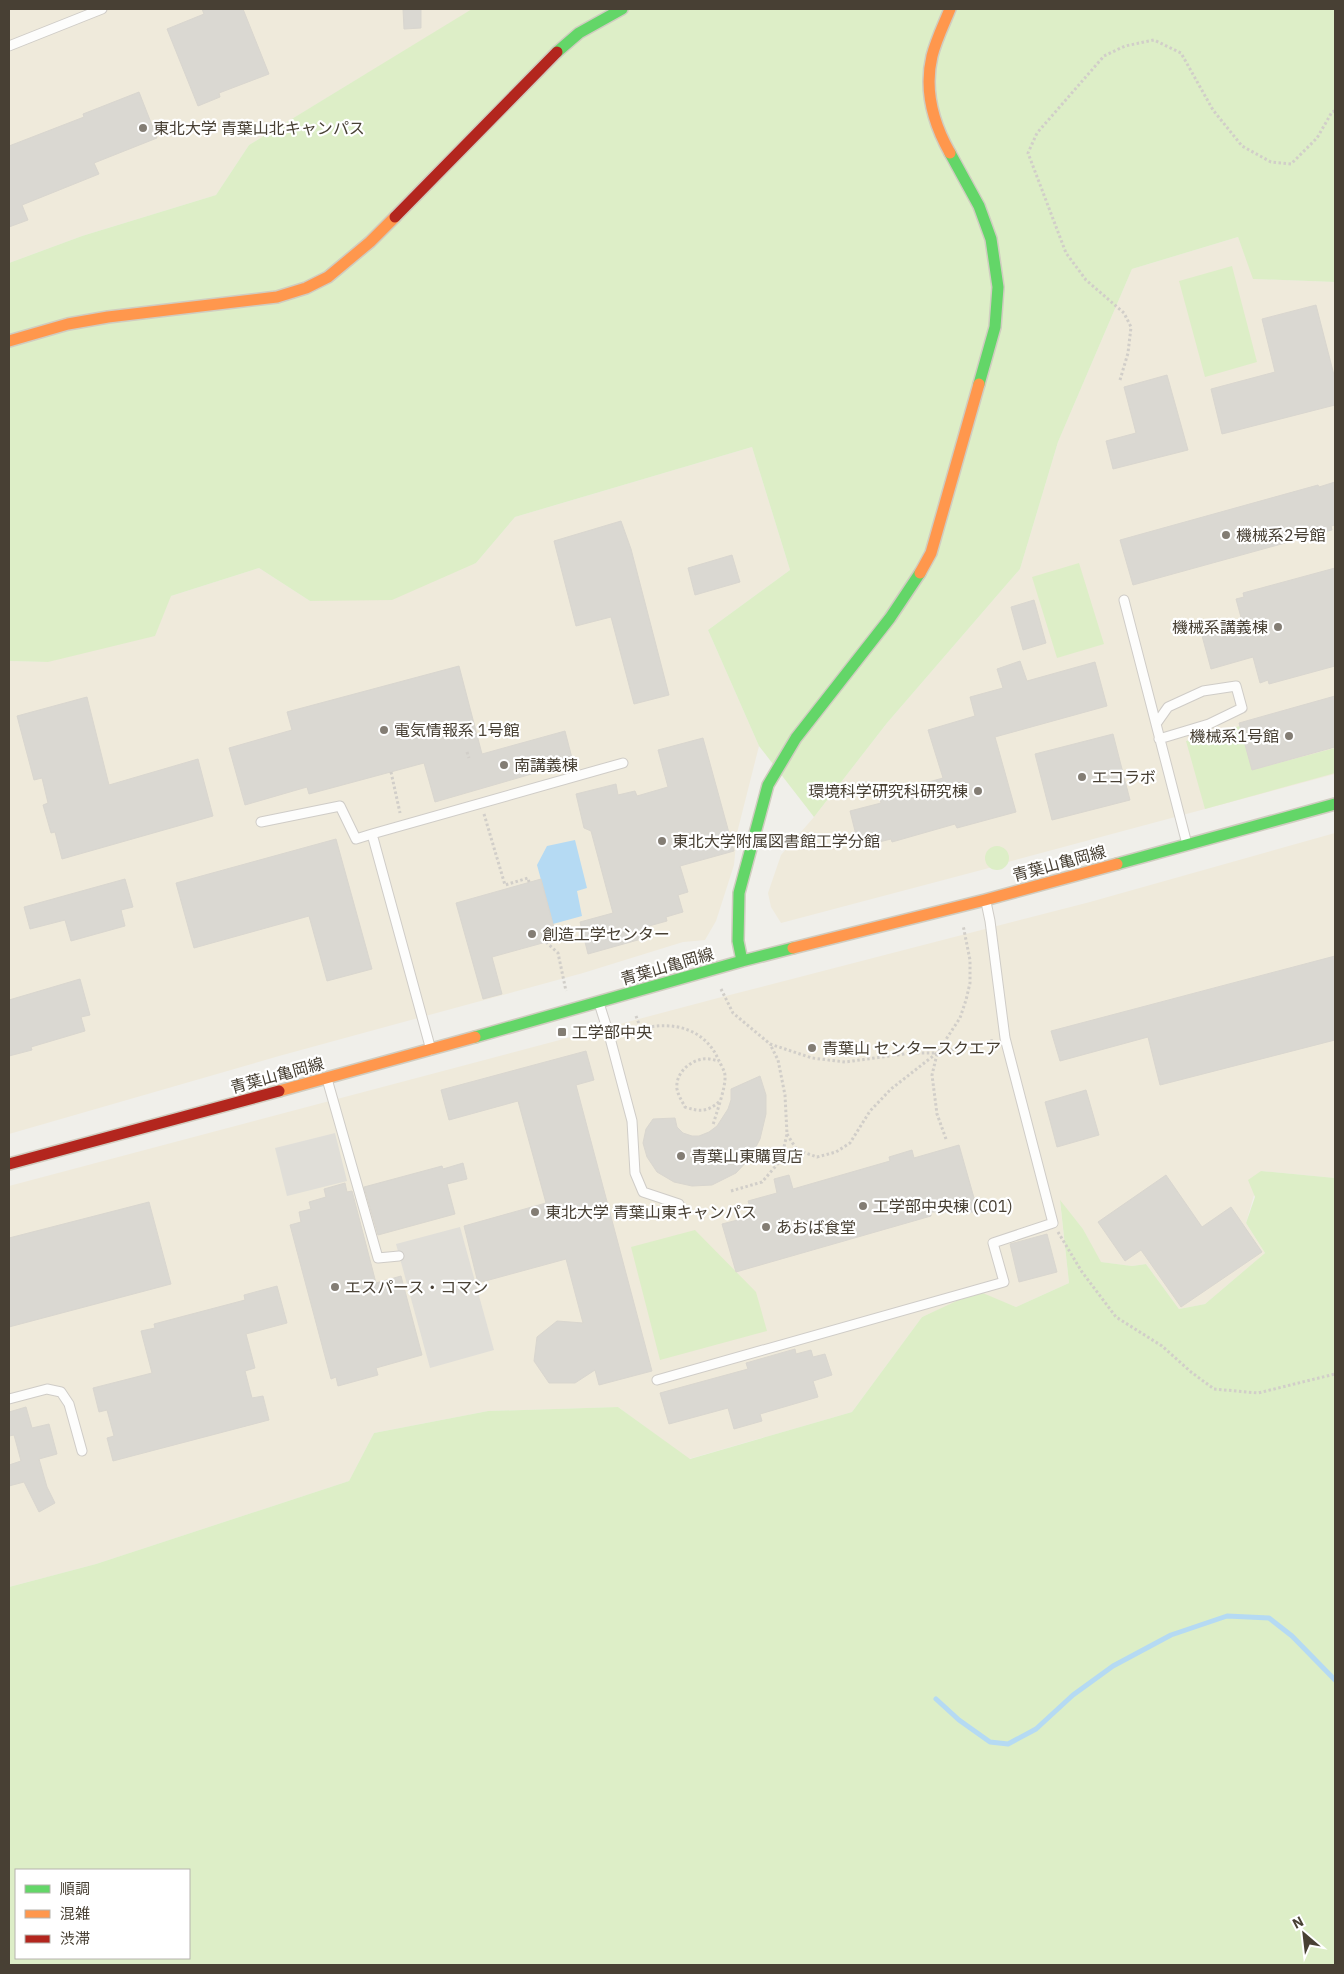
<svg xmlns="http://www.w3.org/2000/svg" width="1344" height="1974" font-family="'IBM Plex Sans','Noto Sans JP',sans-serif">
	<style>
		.education { fill: #efeadb }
		.green { fill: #ddeec7; fill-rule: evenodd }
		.parking { fill: #e0ded8 }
		.water { fill: #b5daf3 }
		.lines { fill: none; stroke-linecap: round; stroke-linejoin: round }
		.stream { stroke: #b5daf3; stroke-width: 5 }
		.building { fill: #dad8d2; stroke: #d9d6cf }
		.lane-casing { stroke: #cfccc7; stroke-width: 11 }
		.fast-casing { stroke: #d0ccc0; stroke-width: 14 }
		.slow-casing { stroke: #d0ccc0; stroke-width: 14 }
		.jam-casing { stroke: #d0ccc0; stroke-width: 14 }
		.path { stroke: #d1cec9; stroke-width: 3; stroke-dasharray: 2.5 2.5; stroke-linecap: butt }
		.lane { stroke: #fdfdfc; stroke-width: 9 }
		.fast { stroke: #63d668; stroke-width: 11 }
		.slow { stroke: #ff974d; stroke-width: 11 }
		.jam { stroke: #b3261e; stroke-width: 11 }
		.poi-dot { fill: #837d74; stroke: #fff; stroke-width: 2 }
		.labels { text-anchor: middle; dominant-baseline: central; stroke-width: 4.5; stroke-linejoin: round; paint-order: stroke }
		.poi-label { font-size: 16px; fill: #484034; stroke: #fff; text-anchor: start }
		.street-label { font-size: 16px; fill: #484034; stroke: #fff }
	</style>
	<rect width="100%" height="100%" fill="#f0efea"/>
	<!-- education -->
	<path class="education" d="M9 9H473L249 145 216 195 82 236 9 263Z
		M1238 237 1254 279 1335 282V774L1008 862 1001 869 989 868 781 923 771 907 768 893 781 855 814 817 887 723 1020 569 1058 442 1132 269Z
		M752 447 790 570 708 630 759 746 737 833 734 865 716 921 705 940 683 942 583 973 279 1056 9 1134V661L48 662 171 596 259 568 310 601 476 563 515 517Z
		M1335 833V1178L1261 1171 1246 1223 1265 1253 1205 1304 1179 1309 1146 1264 1132 1266 1100 1262 1083 1229 1060 1201 1069 1283 1016 1307 978 1292 922 1317 852 1412 689 1459 618 1407 488 1411 374 1433 349 1481 96 1564 9 1587V1186L718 998 1090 902Z"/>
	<!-- green -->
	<path class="green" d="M472 9H1335V282L1253 279 1238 237 1132 269 1058 442 1020 569 887 723 814 817 759 746 708 630 790 570 752 447 515 517 476 563 392 600 310 601 259 568 171 596 155 636 48 662 9 661V263L82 236 216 195 249 145Z
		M1232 266 1257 362 1205 377 1179 281Z
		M1079 563 1104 644 1057 658 1032 577Z
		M1240 726 1252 770 1335 748V773L1205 809 1186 741Z
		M985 858a12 12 0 1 1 24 0a12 12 0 1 1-24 0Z
		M1261 1171 1335 1178V1965H9V1587L96 1564 349 1481 374 1433 488 1411 618 1407 690 1459 852 1412 922 1317 978 1291 1016 1307 1069 1283 1060 1200 1083 1229 1101 1262 1132 1266 1146 1264 1179 1309 1205 1304 1265 1253 1246 1223 1255 1197 1248 1180ZM16 1870H189V1958H16Z
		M695 1230 756 1292 767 1331 660 1360 631 1247Z"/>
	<!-- parking -->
	<path class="parking" d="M335 1133 347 1181 287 1196 275 1148Z
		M460 1227 494 1350 430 1368 396 1244Z"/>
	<!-- water -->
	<path class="water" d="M575 840 587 888 577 891 582 916 553 924 537 865 547 846Z"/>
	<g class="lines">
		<!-- stream -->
		<path class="stream" d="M936 1699 959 1720 990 1742 1008 1744 1036 1729 1073 1695 1113 1666 1171 1635 1227 1616 1269 1618 1292 1636 1335 1680"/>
	</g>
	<!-- building -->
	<path class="building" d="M202 9H243L269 74 219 93 220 97 198 106 167 29 204 14Z
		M403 9H421V28L404 29Z
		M139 92 157 138 94 163 99 174 22 205 28 220 9 227V146L84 117 83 114Z
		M1316 305 1335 379V405L1222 434 1211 389 1275 372 1262 319Z
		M1167 375 1188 450 1113 469 1106 441 1136 433 1124 387Z
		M1335 482V525L1331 526 1332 530 1133 585 1120 540 1318 485 1319 487Z
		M621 521 631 549 669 695 634 704 611 617 576 626 554 541Z
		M732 555 740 582 695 595 688 568Z
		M1335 568V666L1269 684 1268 680 1260 683 1253 657 1211 669 1201 632 1242 621 1236 599 1244 597 1243 593Z
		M1034 600 1046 643 1023 650 1011 607Z
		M1020 661 1027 681 1095 662 1107 706 995 737 1016 812 957 828 955 824 892 842 891 839 859 847 850 811 881 803 879 796 943 778 928 730 975 716 970 697 1003 688 997 669Z
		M459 666 482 754 565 731 573 762 435 802 424 763 309 794 307 787 245 805 229 748 292 730 287 712Z
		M1335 696V747L1252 770 1239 723Z
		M87 697 109 785 198 759 213 816 62 859 55 832 51 833 43 805 48 803 42 778 34 780 17 716Z
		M1113 734 1130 800 1052 820 1035 754Z
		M703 738 734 851 680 866 688 892 678 895 683 912 666 917 667 921 649 926 652 936 588 954 580 922 613 913 591 831 584 828 576 794 616 784 618 795 635 791 637 796 668 787 658 750Z
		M336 839 372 969 327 981 309 916 194 948 176 883Z
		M125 879 133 907 121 910 125 926 71 941 65 920 30 929 24 907Z
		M541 879 557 939 492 957 502 994 483 999 456 903Z
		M1335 956V1040L1160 1085 1148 1037 1060 1061 1051 1031Z
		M80 979 90 1015 81 1017 85 1031 31 1047 32 1050 9 1056V1000Z
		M586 1051 594 1080 576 1085 652 1371 599 1385 595 1370 575 1383H549L534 1361 537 1337 557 1321 583 1323 566 1259 478 1283 464 1226 546 1203 518 1101 449 1120 441 1090Z
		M760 1076 766 1095V1114L760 1139 750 1158 736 1173 712 1185 692 1186 674 1182 657 1172 647 1157 643 1143 646 1129 653 1119 675 1118 677 1127 683 1133 692 1136H699L709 1132 717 1126 728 1109 731 1100V1089Z
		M1086 1090 1099 1135 1057 1147 1045 1102Z
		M959 1145 978 1212H931V1216L736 1272 722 1224 753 1216 748 1201 777 1193 774 1179 789 1175 793 1189 890 1161 889 1157 912 1150 914 1158Z
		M463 1163 467 1179 447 1184 455 1214 378 1235 364 1187 442 1166 443 1169Z
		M1166 1175 1202 1227 1231 1207 1262 1252 1181 1307 1141 1250 1125 1261 1098 1222Z
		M345 1183 347 1192 352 1191 376 1283 401 1276 422 1355 376 1368 378 1375 338 1386 336 1377 331 1379 290 1225 301 1222 299 1212 311 1209 309 1202 326 1197 324 1189Z
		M149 1202 171 1284 9 1327V1238Z
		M1047 1234 1057 1272 1019 1282 1010 1244Z
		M277 1286 287 1323 246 1334 255 1368 245 1371 252 1398 263 1396 269 1420 113 1461 107 1438 114 1436 107 1410 99 1412 93 1388 152 1373 141 1331 155 1328 154 1324 245 1300 244 1295Z
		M795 1349 796 1354 811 1350 813 1357 825 1354 832 1375 813 1381 818 1397 760 1414 762 1421 734 1429 728 1408 669 1424 660 1393 748 1369 746 1363Z
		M26 1407 32 1428 49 1424 57 1454 39 1459 47 1487 55 1503 39 1512 24 1482 9 1486V1465L21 1461 14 1435 9 1436V1412Z"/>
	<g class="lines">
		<defs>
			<path id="lane" d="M9 46 102 9
				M1124 600 1187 844
				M1156 724 1168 707 1203 691 1236 686 1242 708 1209 724 1159 739
				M261 822 340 806 356 839 372 834
				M599 1003 610 1038 632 1121 635 1173 643 1192 679 1204
				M431 1050 372 834 623 763
				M327 1079 378 1258 399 1256
				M657 1380 1004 1282 993 1243 1053 1223 1005 1038 990 921 986 902
				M9 1399 47 1389 61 1392 69 1404 82 1451"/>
			<path id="fast" d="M557 52 579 33 622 9
				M950 153 979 206 991 239 998 287 995 327 979 384
				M1117 864 1335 804
				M742 961 738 941 739 893 768 785 796 738 890 618 920 573
				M475 1037 742 961 793 948"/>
			<path id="slow" d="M950 153C933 123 924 90 932 56 936 40 944 24 950 9
				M9 341 68 324 108 317 277 297 306 288 328 277 370 242 395 217
				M920 573 931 553 979 384
				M793 948 985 900 1117 864
				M279 1091 475 1037"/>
			<path id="jam" d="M395 217 557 52
				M9 1164 279 1091"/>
		</defs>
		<!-- lane casing -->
		<use href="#lane" class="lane-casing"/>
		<!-- fast casing -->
		<use href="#fast" class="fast-casing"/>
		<!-- slow casing -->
		<use href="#slow" class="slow-casing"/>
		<!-- jam casing -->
		<use href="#jam" class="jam-casing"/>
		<!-- path -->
		<path class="path" d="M1120 380 1128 353 1131 327 1124 313 1086 280 1066 253 1028 153 1037 133 1104 56 1125 46 1154 40 1181 53 1213 110 1242 146 1271 162 1291 164 1317 138 1332 112 1335 111
			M467 752 469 758
			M391 772 400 813
			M484 814 505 885 528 878 529 882
			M546 942 558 953 566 991
			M721 989 733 1013 770 1044 812 1058 845 1062 912 1053H937L995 1040
			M636 1016 641 1029C673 1020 706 1029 719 1061 721 1065 725 1071 725 1076 726 1087 716 1114 713 1125
			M937 1054 932 1075 937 1114 946 1139
			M719 1102C707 1112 700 1112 685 1107 682 1101 678 1095 677 1089 675 1074 689 1061 703 1059 708 1058 714 1060 719 1061
			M787 1134 797 1150 817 1157 836 1152 850 1143 870 1111 891 1089 937 1053 960 1018 966 1000 970 983V960L963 925
			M731 1191 762 1182 781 1160 787 1134 785 1095 778 1060 770 1044
			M1058 1232 1082 1272 1116 1317 1162 1346 1191 1372 1214 1389 1258 1393 1335 1374"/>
		<!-- lane -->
		<use href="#lane" class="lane"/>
		<!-- fast -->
		<use href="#fast" class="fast"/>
		<!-- slow -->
		<use href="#slow" class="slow"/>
		<!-- jam -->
		<use href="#jam" class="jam"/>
	</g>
	<!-- markers -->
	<g class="poi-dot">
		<circle cx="143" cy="128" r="5"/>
		<circle cx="1226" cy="535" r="5"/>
		<circle cx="1278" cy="627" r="5"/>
		<circle cx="384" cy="730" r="5"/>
		<circle cx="1289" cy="736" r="5"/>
		<circle cx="504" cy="765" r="5"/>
		<circle cx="1082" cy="777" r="5"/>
		<circle cx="978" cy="791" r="5"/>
		<circle cx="662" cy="841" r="5"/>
		<circle cx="532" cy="934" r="5"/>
		<rect x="557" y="1027" width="10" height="10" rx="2.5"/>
		<circle cx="812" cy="1048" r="5"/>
		<circle cx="681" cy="1156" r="5"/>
		<circle cx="863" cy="1206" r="5"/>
		<circle cx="535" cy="1212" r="5"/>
		<circle cx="766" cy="1227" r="5"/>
		<circle cx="335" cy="1287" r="5"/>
	</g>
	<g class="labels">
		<!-- poi labels -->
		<g class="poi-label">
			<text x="153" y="128">東北大学 青葉山北キャンパス</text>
			<text x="1236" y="535">機械系2号館</text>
			<text x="1268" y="627" text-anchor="end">機械系講義棟</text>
			<text x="394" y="730">電気情報系 1号館</text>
			<text x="1279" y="736" text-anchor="end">機械系1号館</text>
			<text x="514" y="765">南講義棟</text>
			<text x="1092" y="777">エコラボ</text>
			<text x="968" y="791" text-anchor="end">環境科学研究科研究棟</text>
			<text x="672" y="841">東北大学附属図書館工学分館</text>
			<text x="542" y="934">創造工学センター</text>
			<text x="572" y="1032">工学部中央</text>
			<text x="822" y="1048">青葉山 センタースクエア</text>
			<text x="691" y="1156">青葉山東購買店</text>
			<text x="873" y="1206">工学部中央棟 (C01)</text>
			<text x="545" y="1212">東北大学 青葉山東キャンパス</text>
			<text x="776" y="1227">あおば食堂</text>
			<text x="345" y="1287">エスパース・コマン</text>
		</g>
		<!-- street labels -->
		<g class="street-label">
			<text transform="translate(1059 863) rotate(-15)">青葉山亀岡線</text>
			<text transform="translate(667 966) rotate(-16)">青葉山亀岡線</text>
			<text transform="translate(277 1075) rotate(-15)">青葉山亀岡線</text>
		</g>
	</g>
	<!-- border -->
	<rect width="1344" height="1974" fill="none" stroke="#484034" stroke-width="20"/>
	<!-- legend -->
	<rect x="15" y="1869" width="175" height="90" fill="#ffffff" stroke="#b6b3ae"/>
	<rect x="25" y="1885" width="25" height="8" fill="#63d668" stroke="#b6b3ae"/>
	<text x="60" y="1894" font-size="15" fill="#484034">順調</text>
	<rect x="25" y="1910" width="25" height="8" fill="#ff974d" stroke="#b6b3ae"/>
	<text x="60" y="1919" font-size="15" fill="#484034">混雑</text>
	<rect x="25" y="1935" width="25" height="8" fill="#b3261e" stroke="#b6b3ae"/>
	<text x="60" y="1944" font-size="15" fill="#484034">渋滞</text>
	<!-- north arrow -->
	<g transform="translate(1304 1934) rotate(332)" stroke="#ffffff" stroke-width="4" paint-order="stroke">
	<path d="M0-4L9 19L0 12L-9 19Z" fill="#484034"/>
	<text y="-8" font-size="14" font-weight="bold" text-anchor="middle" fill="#484034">N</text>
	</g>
</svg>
